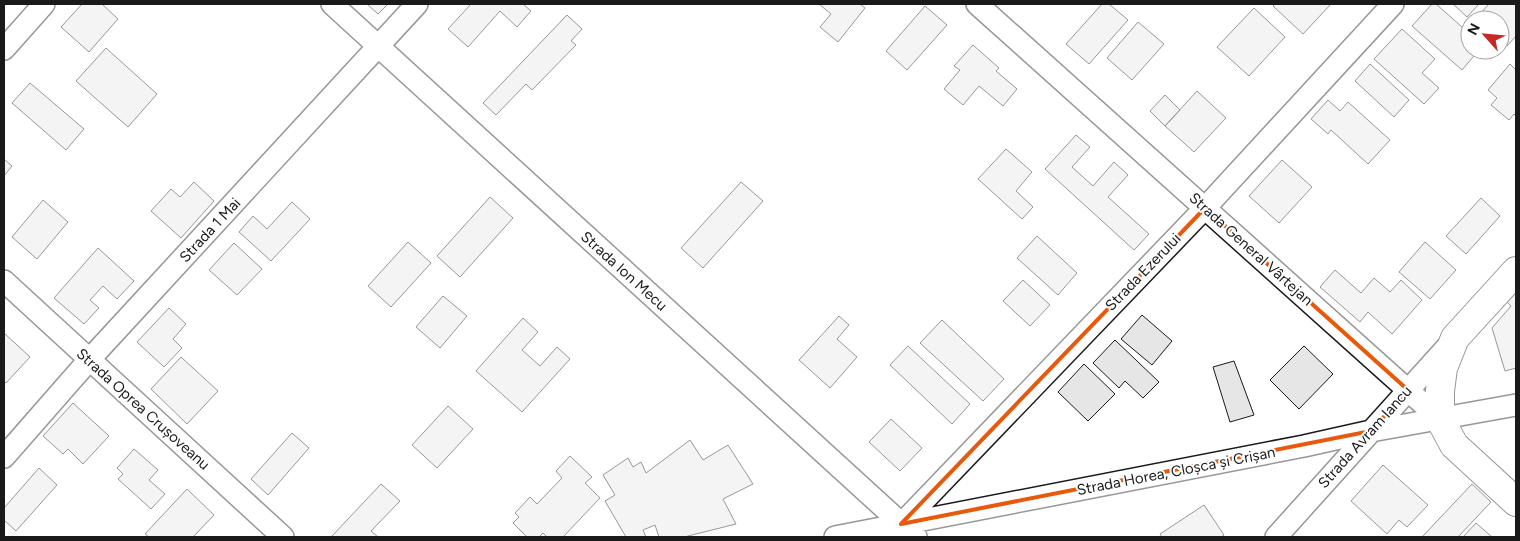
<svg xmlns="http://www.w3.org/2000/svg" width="1520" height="541" font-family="Figtree,sans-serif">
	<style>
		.building { fill: #e6e6e6; stroke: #1a1a1a }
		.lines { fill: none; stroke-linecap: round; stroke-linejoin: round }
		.street-casing { stroke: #1a1a1a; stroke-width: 24 }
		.secondary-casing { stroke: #1a1a1a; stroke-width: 30 }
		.street { stroke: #fff; stroke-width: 21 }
		.secondary { stroke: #fff; stroke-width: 28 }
		.marked { fill: none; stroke: #e8590c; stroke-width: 4; stroke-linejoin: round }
		.labels { text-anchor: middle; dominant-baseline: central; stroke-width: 4; stroke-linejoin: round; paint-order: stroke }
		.street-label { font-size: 15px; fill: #1a1a1a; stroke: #fff }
	</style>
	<rect width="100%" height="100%" fill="#fff"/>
	<!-- building -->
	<path class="building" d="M82 4H102L118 19 89 52 61 27Z
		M367 4H388L378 14Z
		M471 4H523L531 11 517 27 500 11 468 47 448 29Z
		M819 4H860L865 8 838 42 820 27 831 14Z
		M1102 4H1109L1128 20 1089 64 1066 44Z
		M1275 4H1331L1303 34 1273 6Z
		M1432 4H1436L1470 34V50H1479L1462 70 1412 26Z
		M1453 4H1479L1467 17Z
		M1489 4H1516V36L1507 46 1500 40V20H1478L1476 18Z
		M925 6 947 25 907 70 886 51Z
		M1254 8 1285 37 1249 76 1217 47Z
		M567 15 582 29 571 41 576 45 532 90 526 84 496 115 483 103Z
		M1138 22 1164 44 1132 80 1107 58Z
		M1402 29 1435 59 1422 73 1439 88 1424 104 1374 59Z
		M973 45 999 68 996 71 1017 89 1003 106 979 86 963 105 944 89 960 70 954 66Z
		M106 48 157 94 128 127 76 81Z
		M1370 64 1409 100 1394 117 1355 81Z
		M1510 64 1516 70V116L1514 114 1509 120 1491 105 1497 98 1488 90Z
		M30 83 84 129 66 150 12 103Z
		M1197 91 1226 118 1194 152 1165 126Z
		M1165 95 1180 110 1165 126 1150 111Z
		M1328 100 1340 111 1348 102 1390 140 1368 164 1331 130 1328 134 1311 119Z
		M1076 135 1090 147 1072 167 1093 186 1114 162 1128 175 1108 197 1149 234 1134 250 1045 169Z
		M1006 149 1032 172 1016 191 1033 207 1022 219 978 179Z
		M4 159 12 166 4 176Z
		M1282 160 1312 187 1279 223 1249 196Z
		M194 182 214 201 181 238 151 211 171 189 180 197Z
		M741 182 763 201 703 268 681 248Z
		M490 197 513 218 460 277 437 256Z
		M1481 198 1500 216 1466 254 1446 236Z
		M43 200 68 222 37 259 12 237Z
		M292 202 310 219 271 261 239 232 253 216 267 229Z
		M1037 236 1077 273 1058 295 1017 258Z
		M408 242 431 263 391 307 368 286Z
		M1425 242 1456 270 1430 299 1399 272Z
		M234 243 262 269 237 295 209 270Z
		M98 248 134 281 117 299 103 286 90 300 99 308 84 324 54 298Z
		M1335 270 1361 293 1374 278 1390 292 1401 280 1422 300 1392 334 1368 312 1360 322 1320 287Z
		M1023 280 1050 305 1030 326 1003 301Z
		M1516 292V368L1505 371 1492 328 1511 306 1506 301Z
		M443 296 467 316 440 348 416 327Z
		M169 308 186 324 173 339 182 348 164 367 137 342Z
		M1142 315 1172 341 1152 365 1121 339Z
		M839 316 849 325 837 339 857 357 830 388 799 360Z
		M523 318 538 332 522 350 540 366 557 347 570 359 522 412 476 371Z
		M942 320 1004 379 983 401 920 343Z
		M4 333 30 357 6 383 4 381Z
		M1115 340 1159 382 1143 398 1125 381 1119 388 1093 363Z
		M908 346 970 404 952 424 890 365Z
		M1304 346 1333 374 1299 409 1270 380Z
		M181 357 218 391 187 424 151 389Z
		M1234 361 1254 415 1230 422 1213 367Z
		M1084 364 1115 394 1088 421 1058 392Z
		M73 403 109 436 83 464 68 449 63 454 43 436Z
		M448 406 473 429 437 468 412 445Z
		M891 419 922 448 900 471 869 442Z
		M292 433 309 448 268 495 251 479Z
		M690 440 703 460 728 445 753 484 723 499 736 524 684 537H659L655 525 643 530 646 537H626L605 501 615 495 603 475 628 458 633 467 641 462 646 473Z
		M134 449 158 470 149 480 165 494 151 509 118 479 123 474 117 468Z
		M570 456 592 477 585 483 600 498 563 537H547L543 533 539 537H527L513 523 519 517 515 513 530 497 537 504 562 478 556 471Z
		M1383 465 1428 505 1407 527 1399 520 1387 534 1351 501Z
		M39 468 57 485 16 531 4 520V508Z
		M381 484 400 501 371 531 378 537H331Z
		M1472 484 1491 502 1458 537H1422Z
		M187 489 214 515 193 537H149L145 534Z
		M1204 505 1224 535 1221 537H1162L1160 534Z
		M1476 523 1492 537H1463Z"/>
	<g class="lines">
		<defs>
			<path id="street" d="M332 4 916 537
				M977 4 1440 419
				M4 49 44 4
				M4 281 283 537
				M4 457 89 360 417 4
				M835 537 1304 446 1371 431 1516 405
				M889 537 1205 208 1393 4
				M1276 537 1448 346"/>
			<path id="secondary" d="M1516 271 1455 338 1443 368 1440 391V419L1454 445 1516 502"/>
		</defs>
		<!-- street casing -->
		<use href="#street" class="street-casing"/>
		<!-- secondary casing -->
		<use href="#secondary" class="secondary-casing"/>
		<!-- street -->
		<use href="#street" class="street"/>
		<!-- secondary -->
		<use href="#secondary" class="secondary"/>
	</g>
	<!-- marked area -->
	<path d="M0 0H1520V541H0ZM1205 208 1408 390 1371 431 901 524Z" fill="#fff" fill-opacity=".55" fill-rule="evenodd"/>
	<path class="marked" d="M1205 208 1408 390 1371 431 901 524Z"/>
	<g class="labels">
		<!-- street labels -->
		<g class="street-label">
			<text transform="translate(210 230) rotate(-47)">Strada 1 Mai</text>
			<text transform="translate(1251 249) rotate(42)">Strada General Vârtejan</text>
			<text transform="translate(624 271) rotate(42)">Strada Ion Mecu</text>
			<text transform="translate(1143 272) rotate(-46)">Strada Ezerului</text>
			<text transform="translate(143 409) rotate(42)">Strada Oprea Crușoveanu</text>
			<text transform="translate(1365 437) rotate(-48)">Strada Avram Iancu</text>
			<text transform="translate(1176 471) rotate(-11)">Strada Horea, Cloșca și Crișan</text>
		</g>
	</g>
	<!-- border -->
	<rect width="1520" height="541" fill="none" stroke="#1a1a1a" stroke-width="10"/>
	<!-- north arrow -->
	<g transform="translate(1485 35) rotate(297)"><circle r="24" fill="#ffffff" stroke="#a3a3a3"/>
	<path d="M0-4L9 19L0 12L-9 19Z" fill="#c62828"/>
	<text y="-8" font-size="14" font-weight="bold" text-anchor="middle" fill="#1a1a1a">N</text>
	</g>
</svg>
